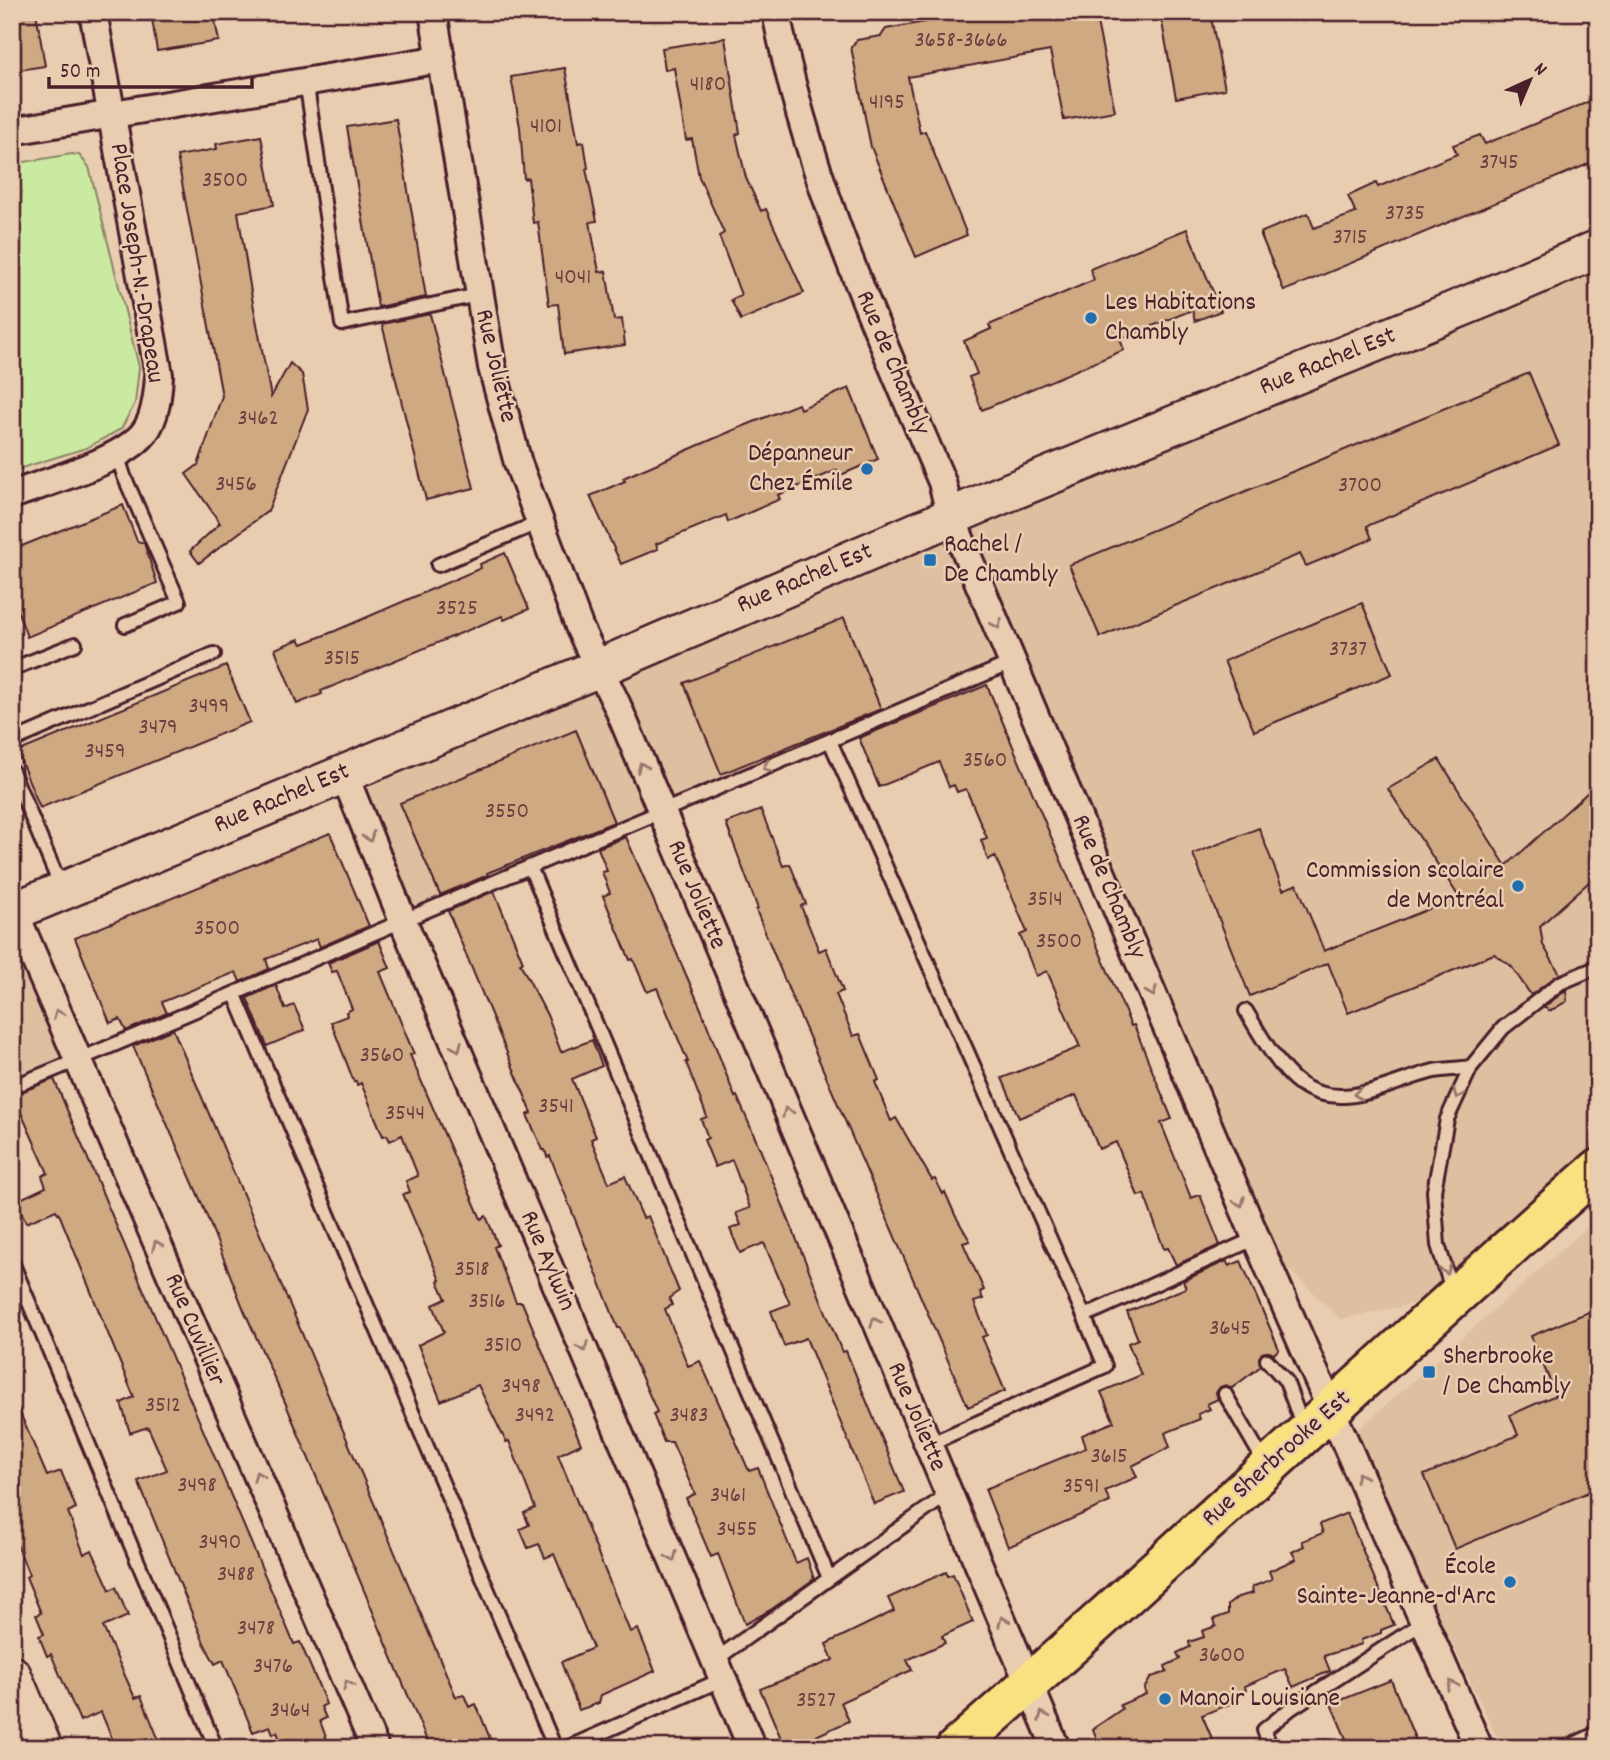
<svg xmlns="http://www.w3.org/2000/svg" width="1610" height="1760" font-family="Dekko,sans-serif">
	<style>
		.built { fill: #debfa0 }
		.green { fill: #cbeaa1; stroke: #8a8466; stroke-width: 2 }
		.building { fill: #cea982; stroke: #4a1f2b; stroke-width: 2 }
		.lines { fill: none; stroke-linecap: round; stroke-linejoin: round }
		.lane-casing { stroke: #4a1f2b; stroke-width: 18 }
		.street-casing { stroke: #4a1f2b; stroke-width: 32 }
		.secondary-casing { stroke: #4a1f2b; stroke-width: 42 }
		.primary-casing { stroke: #4a1f2b; stroke-width: 44 }
		.lane { stroke: #e9cdb0; stroke-width: 12 }
		.street { stroke: #e9cdb0; stroke-width: 26 }
		.secondary { stroke: #e9cdb0; stroke-width: 37 }
		.primary { stroke: #f9e181; stroke-width: 38 }
		.oneway { stroke: #9a766e }
		.poi-dot { fill: #1f6fb2; stroke: #e9cdb0; stroke-width: 2.5 }
		.labels { text-anchor: middle; dominant-baseline: central; stroke-width: 5; stroke-linejoin: round; paint-order: stroke }
		.number-label { font-size: 23px; fill: #6b4241 }
		.street-label { font-size: 26px; fill: #4a1f2b; stroke: #e9cdb0 }
		.poi-label { font-size: 26px; fill: #4a1f2b; stroke: #e9cdb0; text-anchor: start }
	</style>
	<rect width="100%" height="100%" fill="#e9cdb0"/>
	<filter id="ink" filterUnits="userSpaceOnUse"><feTurbulence type="fractalNoise" baseFrequency=".0143" numOctaves="2"/><feDisplacementMap in="SourceGraphic" scale="14" xChannelSelector="R" yChannelSelector="G"/><feConvolveMatrix kernelMatrix="1 2 1 2 8 2 1 2 1" color-interpolation-filters="sRGB"/></filter>
	<g filter="url(#ink)">
		<!-- built -->
		<path class="built" d="M1598 266V1169L1454 1295 1341 1319 1256 1238 1013 662 403 921 344 774Z
			M12 938 78 1061 12 1088Z
			M1598 1218V1728L1554 1748H1502L1352 1435Z"/>
		<!-- green -->
		<path class="green" d="M72 154 79 155 89 167 139 367 135 403 121 429 86 448 12 471V164Z"/>
		<!-- building -->
		<path class="building" d="M12 12H36L45 66 12 71Z
			M151 12H213L219 41 157 51Z
			M980 12H1095L1115 111 1064 120 1050 51 908 77 920 133 925 131 967 235 916 257 871 147 851 47 857 40 881 36 886 29Z
			M1160 12H1210L1225 89 1176 98Z
			M725 38 740 133 736 135 746 178 761 211 766 209 804 293 741 320 731 300 741 295 719 236 724 233 699 177 692 139 686 140 674 68 665 70 662 48Z
			M565 68 578 143 584 142 588 168 586 169 597 221 590 222 599 272 606 271 614 320 622 319 625 345 564 354 558 304 549 305 538 222 533 223 528 178 524 179 520 127 511 77Z
			M1598 98V160L1284 291 1260 233 1308 213 1314 228 1356 213 1348 196 1376 183 1378 187 1457 154 1453 145 1480 135 1485 144Z
			M396 119 426 297 378 307 347 127Z
			M261 136 274 205 238 212 252 298 271 397 290 363 302 374 308 409 268 511 199 563 190 551 220 523 186 474 198 465 222 396 177 156 217 149 216 144Z
			M1187 229 1221 311 1195 321 1192 310 1120 339 1124 350 982 410 969 377 977 374 964 341 991 329 989 325 1094 280 1090 269Z
			M430 314 474 488 426 500 382 324Z
			M1529 373 1559 445 1367 526 1372 539 1306 566 1300 554 1100 637 1069 565Z
			M849 388 878 459 841 475 837 470 778 495 780 499 728 522 726 515 656 544 658 549 621 564 590 496 625 481 623 478 734 430 798 404 800 409Z
			M123 505 137 541 144 543 157 583 27 637 17 609 12 608V550Z
			M505 553 529 609 504 620 502 616 321 691 322 694 297 704 275 649 299 639 302 644 335 631 481 568 480 564Z
			M1362 603 1392 674 1254 731 1224 661Z
			M844 618 881 709 721 774 684 683Z
			M226 666 250 722 40 808 17 752Z
			M987 685 1131 1026 1134 1025 1150 1065 1172 1119 1161 1123 1191 1198 1200 1195 1220 1245 1176 1265 1168 1248 1164 1249 1144 1194 1138 1196 1116 1142 1099 1149 1076 1095 1019 1118 1002 1078 1080 1047 1047 971 1036 976 1020 935 1027 932 995 856 988 860 981 840 987 838 966 789 957 792 954 785 949 787 939 762 879 787 859 738Z
			M576 730 614 822 487 873 488 875 440 895 400 803Z
			M1439 759 1506 866 1598 783V874L1540 926 1543 945 1560 974 1531 995 1511 966 1494 954 1348 1013 1328 963 1250 996 1193 854 1259 828 1283 890 1297 884 1324 951 1459 897 1388 789Z
			M761 810 783 866 790 864 806 904 801 906 819 951 826 948 843 991 836 994 853 1036 860 1034 879 1080 875 1082 891 1121 896 1118 932 1180 935 1179 943 1194 945 1192 955 1215 970 1241 963 1243 984 1290 980 1292 983 1299 974 1302 987 1335 982 1337 1005 1391 968 1407 785 981 756 910 758 909 726 823Z
			M330 833 369 926 320 947 317 939 266 959 269 969 240 982 236 972 162 1002 167 1013 126 1031 120 1019 110 1023 75 938Z
			M626 837 701 1009 735 1097 737 1096 760 1149 842 1352 846 1351 904 1492 874 1504 806 1338 784 1346 771 1311 790 1304 764 1243 740 1253 730 1229 741 1225 736 1213 750 1208 732 1160 715 1167 704 1140 708 1138 701 1119 707 1117 686 1062H688L657 988 647 992 633 959 630 960 603 896 610 893 602 872 607 871 598 848Z
			M494 891 523 962 520 963 547 1015 561 1052 592 1040 602 1066 572 1079 596 1137 591 1139 609 1183 625 1176 643 1218 648 1216 679 1291 669 1298 672 1305 665 1309 688 1366 700 1361 749 1471 758 1468 796 1563 807 1558 814 1579 772 1609 745 1624 718 1554 711 1557 686 1498 695 1494 672 1442H664L653 1414 657 1412 620 1328H618L550 1156 547 1157 545 1150H543L527 1115 532 1113 448 911Z
			M379 941 390 968 380 972 414 1054 410 1055 481 1219 486 1216 498 1245 494 1247 516 1302H522L581 1444 558 1455 630 1632 638 1629 655 1671 601 1695 599 1703 579 1710 561 1662 593 1648 554 1554 545 1558 539 1544 528 1548 520 1529 529 1525 524 1513 535 1508 509 1441 506 1442 478 1385 441 1401 418 1345 444 1332 433 1305 446 1299 438 1281 440 1280 403 1194 410 1192 406 1181 418 1176 402 1135 390 1141 387 1135 383 1136 361 1083 357 1085 356 1081 354 1082 331 1022 347 1016 346 1012 352 1009 337 971 332 972 328 963Z
			M276 985 285 1009 294 1005 305 1030 267 1046 247 998Z
			M1566 990 1567 1001 1550 1011 1544 1007Z
			M173 1029 456 1697 464 1695 469 1707 476 1704 494 1748H430L285 1402 244 1310 202 1204 133 1046Z
			M54 1079 294 1644 300 1642 318 1684 326 1704 321 1707 326 1718 320 1721 330 1748H283L277 1732 273 1734 270 1726 253 1732 223 1660 215 1664 204 1643 138 1481 167 1470 148 1427 130 1433 121 1403 134 1397 60 1216 56 1210 26 1223 21 1211 18 1200 46 1187 42 1176 48 1173 13 1095Z
			M1226 1261 1229 1266 1241 1261 1279 1349 1274 1354 1269 1352 1262 1353 1259 1358 1261 1366 1232 1388 1226 1385 1220 1387 1216 1393 1218 1399 1207 1404 1210 1409 1198 1414 1200 1419 1165 1433 1170 1447 1132 1466 1137 1477 1105 1491 1110 1502 1008 1547 985 1489 1086 1448 1082 1435 1114 1422 1101 1392 1141 1375 1128 1343 1138 1339 1127 1312 1186 1288 1183 1281Z
			M1598 1308V1488L1455 1549 1424 1475 1518 1435 1510 1415 1556 1395 1531 1336Z
			M12 1394 47 1476 61 1471 76 1508 68 1512 84 1554 92 1550 110 1590 116 1587 128 1616 103 1627 135 1698 141 1696 162 1748H116L101 1712 80 1721 51 1654 47 1656 39 1636 44 1634 36 1615 41 1613 26 1577 29 1575 12 1532Z
			M1347 1513 1394 1625 1381 1630V1633L1361 1640 1362 1644 1324 1656 1330 1671 1293 1687 1285 1669 1245 1686 1246 1691 1233 1696 1235 1702 1202 1715 1216 1748H1100L1093 1729 1122 1709 1120 1705 1146 1694 1144 1689 1151 1677 1167 1672 1165 1666 1180 1659 1177 1653 1190 1647 1189 1642 1204 1637 1202 1631 1216 1626 1214 1619 1228 1614V1605L1238 1597 1253 1593 1252 1587 1272 1579 1269 1571 1296 1559 1292 1552 1304 1546 1302 1541 1323 1533 1320 1524Z
			M946 1572 948 1576 953 1574 973 1622 942 1636 945 1643 907 1660 912 1670 841 1702 849 1721 790 1748H785L760 1689 833 1660 826 1644 894 1611 888 1598Z
			M1391 1680 1419 1748H1350L1331 1704Z"/>
		<g class="lines">
			<defs>
				<path id="lane" d="M306 80 342 324 478 295
					M117 454 124 476 179 602 125 625
					M438 565 540 522
					M12 669 75 644
					M12 741 214 654
					M830 741 1084 1316
					M12 771 61 887
					M530 867 829 1578
					M235 995 555 1748
					M1246 1011C1259 1033 1279 1069 1300 1084 1344 1113 1389 1082 1434 1071 1446 1069 1459 1069 1471 1067
					M12 1087C161 1027 307 961 454 899 640 820 827 743 1013 662
					M12 1262 216 1748
					M1453 1293 1438 1245 1434 1191 1447 1119 1471 1067 1503 1028 1560 983 1598 967
					M1267 1360 1286 1381 1303 1427
					M1225 1394 1266 1465
					M927 1445 1105 1366 1084 1316 1256 1238
					M715 1660 948 1494
					M567 1748 723 1679
					M1271 1748 1264 1730 1290 1709 1424 1622
					M1566 1748 1598 1733"/>
				<path id="street" d="M433 12 492 367 518 463 580 629 617 705 1056 1748
					M776 12C807 177 877 329 942 482L951 517 1256 1238 1479 1748
					M12 131 441 59
					M12 495C47 482 122 461 144 433 156 418 158 393 159 375L93 12
					M344 774 403 921 752 1748
					M14 911 375 1748"/>
				<path id="secondary" d="M12 912 599 668 997 497 1487 297 1598 249
					M12 1675 43 1748"/>
				<path id="primary" d="M956 1748C1173 1559 1381 1359 1598 1169"/>
			</defs>
			<!-- lane casing -->
			<use href="#lane" class="lane-casing"/>
			<!-- street casing -->
			<use href="#street" class="street-casing"/>
			<!-- secondary casing -->
			<use href="#secondary" class="secondary-casing"/>
			<!-- primary casing -->
			<use href="#primary" class="primary-casing"/>
			<!-- lane -->
			<use href="#lane" class="lane"/>
			<!-- street -->
			<use href="#street" class="street"/>
			<!-- secondary -->
			<use href="#secondary" class="secondary"/>
			<!-- primary -->
			<use href="#primary" class="primary"/>
		</g>
		<!-- one-way arrows -->
		<defs><path id="oneway-chevron" d="M-2-3.5L2.5 0L-2 3.5" fill="none" stroke-width="1.6" stroke-linecap="round" stroke-linejoin="round" transform="scale(1.75)"/></defs>
		<g class="oneway">
			<use href="#oneway-chevron" transform="translate(997 624) rotate(67)"/>
			<use href="#oneway-chevron" transform="translate(642 767) rotate(-113)"/>
			<use href="#oneway-chevron" transform="translate(767 767) rotate(158)"/>
			<use href="#oneway-chevron" transform="translate(369 837) rotate(68)"/>
			<use href="#oneway-chevron" transform="translate(1152 992) rotate(67)"/>
			<use href="#oneway-chevron" transform="translate(58 1014) rotate(-113)"/>
			<use href="#oneway-chevron" transform="translate(457 1047) rotate(67)"/>
			<use href="#oneway-chevron" transform="translate(1358 1094) rotate(174)"/>
			<use href="#oneway-chevron" transform="translate(1458 1094) rotate(115)"/>
			<use href="#oneway-chevron" transform="translate(787 1112) rotate(-113)"/>
			<use href="#oneway-chevron" transform="translate(1240 1202) rotate(67)"/>
			<use href="#oneway-chevron" transform="translate(157 1245) rotate(-113)"/>
			<use href="#oneway-chevron" transform="translate(1446 1270) rotate(72)"/>
			<use href="#oneway-chevron" transform="translate(875 1322) rotate(-113)"/>
			<use href="#oneway-chevron" transform="translate(583 1347) rotate(67)"/>
			<use href="#oneway-chevron" transform="translate(258 1476) rotate(-113)"/>
			<use href="#oneway-chevron" transform="translate(1360 1477) rotate(-114)"/>
			<use href="#oneway-chevron" transform="translate(672 1557) rotate(67)"/>
			<use href="#oneway-chevron" transform="translate(1003 1621) rotate(-113)"/>
			<use href="#oneway-chevron" transform="translate(348 1685) rotate(-113)"/>
			<use href="#oneway-chevron" transform="translate(1452 1685) rotate(-114)"/>
			<use href="#oneway-chevron" transform="translate(1043 1716) rotate(-113)"/>
		</g>
	</g>
	<!-- markers -->
	<g class="poi-dot">
		<circle cx="1091" cy="318" r="7"/>
		<circle cx="867" cy="469" r="7"/>
		<rect x="923" y="553" width="14" height="14" rx="3.5"/>
		<circle cx="1518" cy="886" r="7"/>
		<rect x="1422" y="1365" width="14" height="14" rx="3.5"/>
		<circle cx="1510" cy="1582" r="7"/>
		<circle cx="1165" cy="1699" r="7"/>
	</g>
	<g class="labels">
		<!-- number labels -->
		<g class="number-label">
			<text x="961" y="41">3658-3666</text>
			<text x="708" y="85">4180</text>
			<text x="887" y="103">4195</text>
			<text x="546" y="127">4101</text>
			<text x="1499" y="163">3745</text>
			<text x="225" y="181">3500</text>
			<text x="1405" y="214">3735</text>
			<text x="1350" y="238">3715</text>
			<text x="573" y="278">4041</text>
			<text x="258" y="419">3462</text>
			<text x="236" y="485">3456</text>
			<text x="1360" y="486">3700</text>
			<text x="457" y="609">3525</text>
			<text x="1348" y="650">3737</text>
			<text x="342" y="659">3515</text>
			<text x="209" y="707">3499</text>
			<text x="158" y="728">3479</text>
			<text x="105" y="752">3459</text>
			<text x="985" y="761">3560</text>
			<text x="507" y="812">3550</text>
			<text x="1045" y="900">3514</text>
			<text x="217" y="929">3500</text>
			<text x="1059" y="942">3500</text>
			<text x="382" y="1056">3560</text>
			<text x="556" y="1107">3541</text>
			<text x="405" y="1114">3544</text>
			<text x="472" y="1270">3518</text>
			<text x="487" y="1302">3516</text>
			<text x="1230" y="1329">3645</text>
			<text x="503" y="1346">3510</text>
			<text x="521" y="1387">3498</text>
			<text x="163" y="1406">3512</text>
			<text x="535" y="1416">3492</text>
			<text x="689" y="1416">3483</text>
			<text x="1109" y="1457">3615</text>
			<text x="197" y="1486">3498</text>
			<text x="1081" y="1487">3591</text>
			<text x="728" y="1496">3461</text>
			<text x="737" y="1530">3455</text>
			<text x="220" y="1543">3490</text>
			<text x="236" y="1575">3488</text>
			<text x="256" y="1629">3478</text>
			<text x="1222" y="1656">3600</text>
			<text x="273" y="1667">3476</text>
			<text x="816" y="1701">3527</text>
			<text x="290" y="1711">3464</text>
		</g>
		<!-- street labels -->
		<g class="street-label">
			<text transform="translate(136 263) rotate(81)">Place Joseph-N.-Drapeau</text>
			<text transform="translate(1328 362) rotate(-22)">Rue Rachel Est</text>
			<text transform="translate(892 363) rotate(67)">Rue de Chambly</text>
			<text transform="translate(495 366) rotate(77)">Rue Joliette</text>
			<text transform="translate(805 579) rotate(-23)">Rue Rachel Est</text>
			<text transform="translate(282 799) rotate(-23)">Rue Rachel Est</text>
			<text transform="translate(1108 887) rotate(67)">Rue de Chambly</text>
			<text transform="translate(696 895) rotate(67)">Rue Joliette</text>
			<text transform="translate(547 1261) rotate(67)">Rue Aylwin</text>
			<text transform="translate(194 1330) rotate(67)">Rue Cuvillier</text>
			<text transform="translate(916 1417) rotate(67)">Rue Joliette</text>
			<text transform="translate(1277 1459) rotate(-42)">Rue Sherbrooke Est</text>
		</g>
		<!-- poi labels -->
		<g class="poi-label">
			<text x="1105" y="303">Les Habitations<tspan x="1105" dy="30">Chambly</tspan></text>
			<text x="853" y="454" text-anchor="end">Dépanneur<tspan x="853" dy="30">Chez Émile</tspan></text>
			<text x="944" y="545">Rachel /<tspan x="944" dy="30">De Chambly</tspan></text>
			<text x="1504" y="871" text-anchor="end">Commission scolaire<tspan x="1504" dy="30">de Montréal</tspan></text>
			<text x="1443" y="1357">Sherbrooke<tspan x="1443" dy="30">/ De Chambly</tspan></text>
			<text x="1496" y="1567" text-anchor="end">École<tspan x="1496" dy="30">Sainte-Jeanne-d'Arc</tspan></text>
			<text x="1179" y="1699">Manoir Louisiane</text>
		</g>
	</g>
	<!-- margin -->
	<rect width="1610" height="1760" fill="none" stroke="#e9cdb0" stroke-width="42"/>
	<rect x="21" y="21" width="1568" height="1718" fill="none" stroke="#4a1f2b" stroke-width="2.5" filter="url(#ink)"/>
	<!-- north arrow -->
	<g transform="translate(1530 80) rotate(44)" stroke="#e9cdb0" stroke-width="5" paint-order="stroke">
	<path d="M0-5L12 26L0 18L-12 26Z" fill="#4a1f2b"/>
	<text y="-10" font-size="19" font-weight="bold" text-anchor="middle" fill="#4a1f2b">N</text>
	</g>
	<!-- scale -->
	<path d="M49 77v10h203v-10" fill="none" stroke="#4a1f2b" stroke-width="3.5"/>
	<text x="60" y="77" font-size="21" fill="#4a1f2b" stroke="#e9cdb0" stroke-width="5" paint-order="stroke">50 m</text>
</svg>
